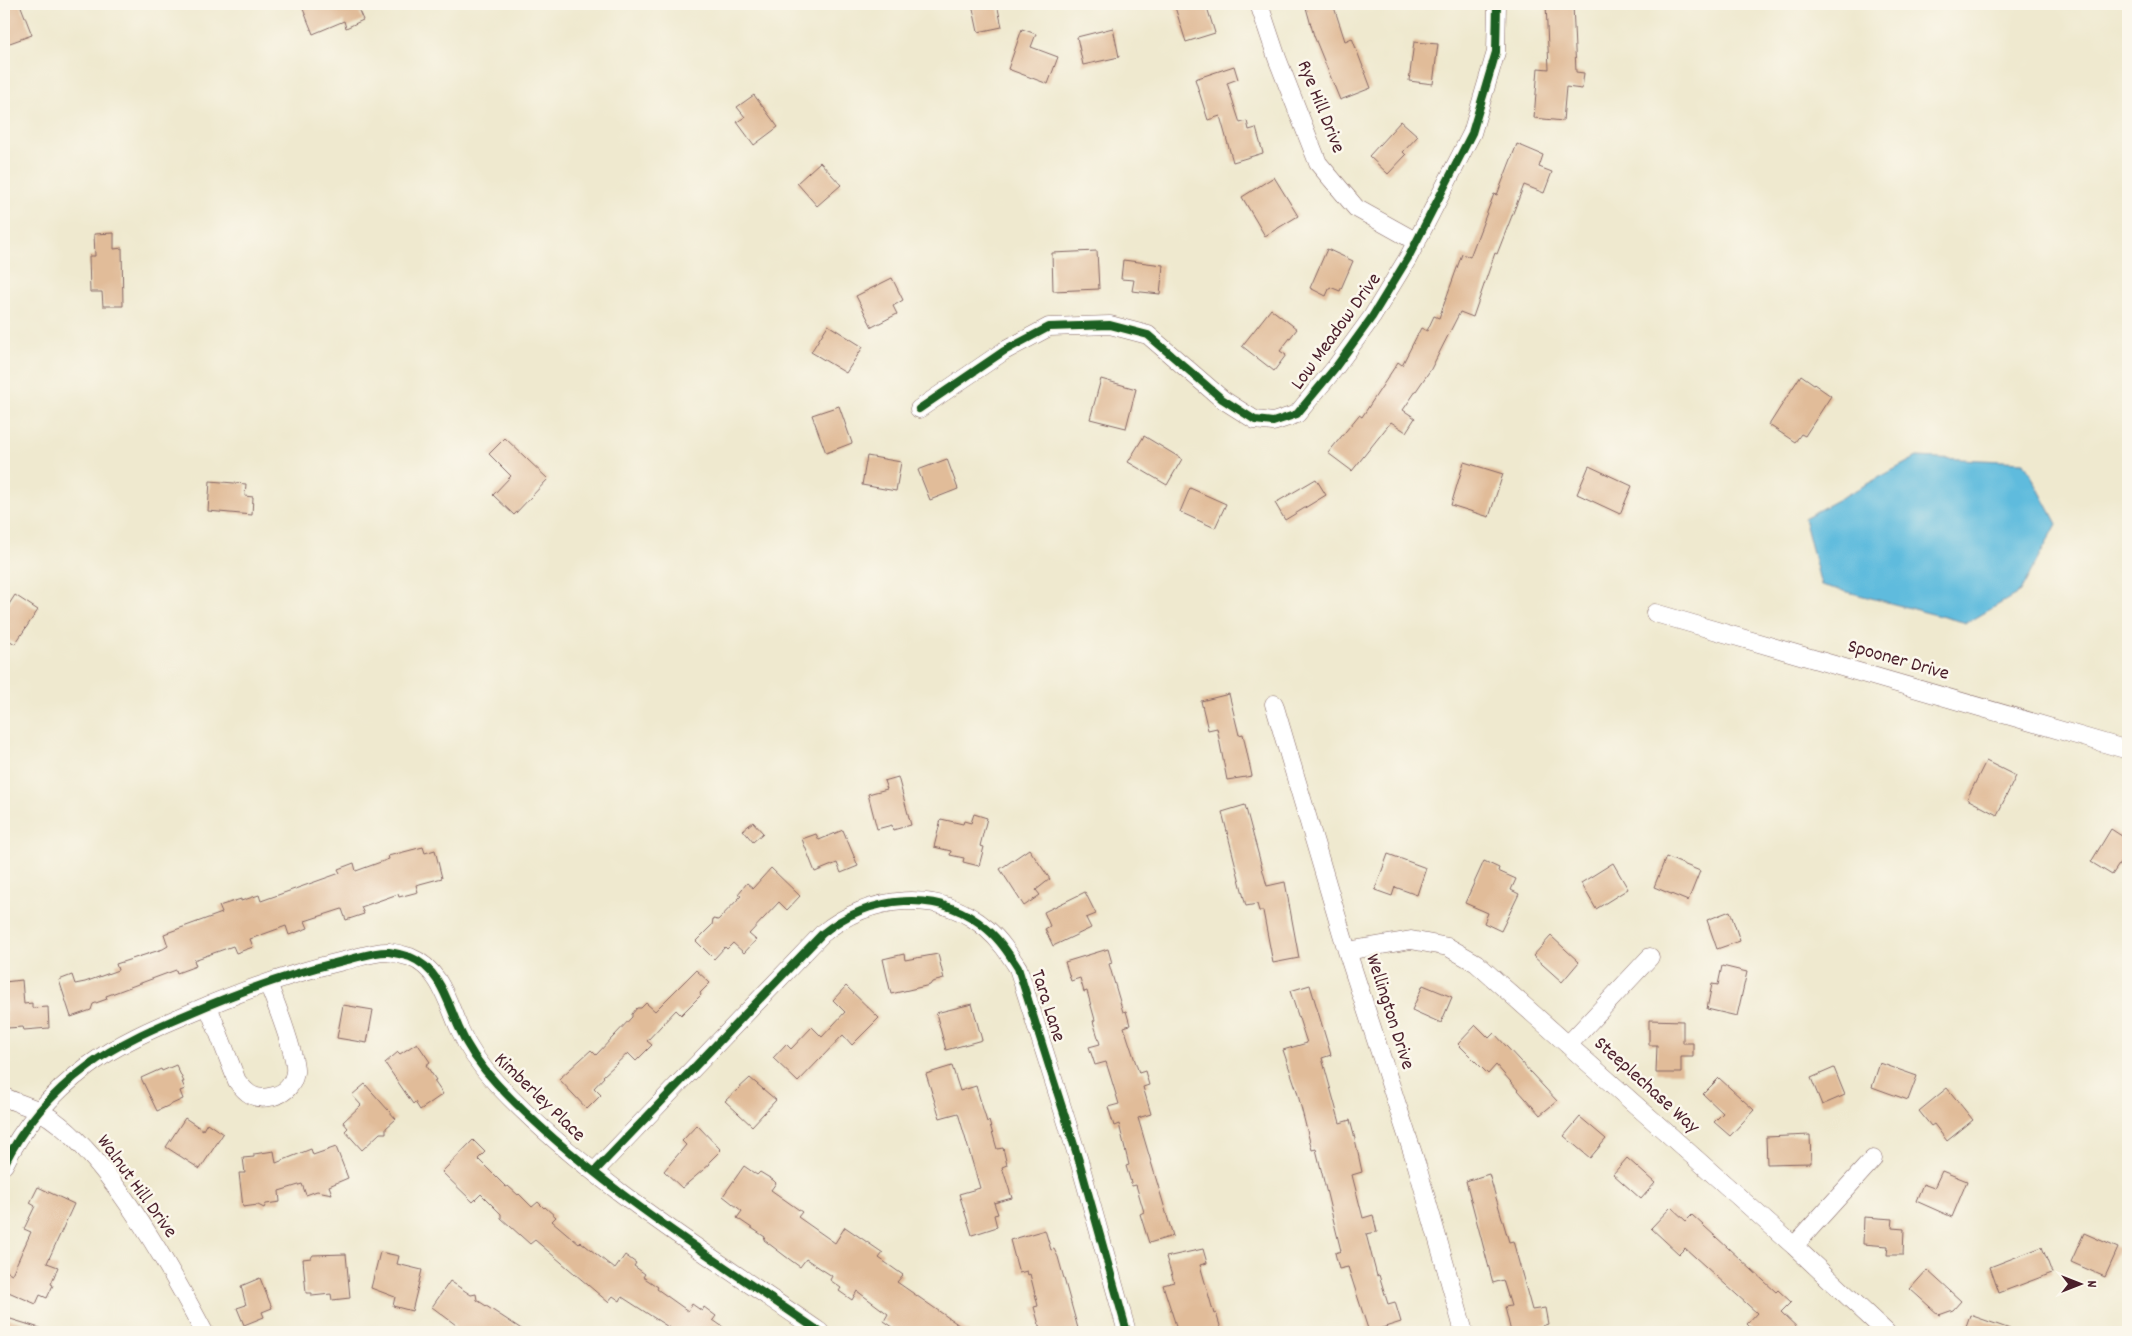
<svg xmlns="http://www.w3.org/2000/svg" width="2132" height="1336" font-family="Dekko,sans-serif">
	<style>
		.water { fill: #5fbbdd; stroke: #546d84 }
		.building { fill: #e1bc99 }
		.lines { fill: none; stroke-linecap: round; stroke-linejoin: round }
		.minor-casing { stroke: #846664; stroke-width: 19 }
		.minor { stroke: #fff; stroke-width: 18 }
		.cycleway-casing { stroke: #fbf7ec; stroke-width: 11 }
		.cycleway { stroke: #1b5e20; stroke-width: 8 }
		.labels { text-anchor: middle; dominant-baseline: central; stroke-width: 5; stroke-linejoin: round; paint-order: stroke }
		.street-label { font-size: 20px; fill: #4a1f2b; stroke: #fbf7ec }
	</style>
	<rect width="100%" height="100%" fill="#fbf7ec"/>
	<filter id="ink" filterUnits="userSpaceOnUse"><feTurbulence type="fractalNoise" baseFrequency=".02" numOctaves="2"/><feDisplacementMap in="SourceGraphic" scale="10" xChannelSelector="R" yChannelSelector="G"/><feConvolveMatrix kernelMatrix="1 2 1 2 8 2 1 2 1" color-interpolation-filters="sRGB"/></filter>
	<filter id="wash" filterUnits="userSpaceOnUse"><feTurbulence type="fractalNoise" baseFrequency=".0096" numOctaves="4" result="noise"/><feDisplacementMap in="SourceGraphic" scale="20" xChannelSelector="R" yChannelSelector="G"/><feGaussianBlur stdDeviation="1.12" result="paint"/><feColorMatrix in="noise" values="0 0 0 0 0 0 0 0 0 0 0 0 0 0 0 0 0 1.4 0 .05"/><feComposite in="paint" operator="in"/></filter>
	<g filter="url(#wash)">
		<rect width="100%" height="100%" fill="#efe9cf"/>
		<!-- water -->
		<path class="water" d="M1917 457 2024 462 2057 524 2020 592 1967 623 1821 585 1804 518Z"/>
		<g id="blocks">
			<!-- building -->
			<path class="building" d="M4 4H20L32 35 7 44 4 36Z
				M301 4H356L363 20 346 28 344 21 313 34Z
				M972 4H997L1002 27 978 32Z
				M1174 4H1206L1215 33 1186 42Z
				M1305 4H1333L1345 41 1352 38 1371 88 1340 100 1314 36Z
				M1546 4H1573L1576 72 1584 73 1582 89 1566 87 1563 121 1534 118 1538 68 1549 69Z
				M1113 28 1119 57 1083 65 1077 37Z
				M1022 29 1036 34 1031 47 1058 57 1048 84 1008 69Z
				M1414 42 1438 44 1433 84 1409 81Z
				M1234 66 1238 79 1227 83 1240 123 1247 121 1249 130 1256 128 1263 153 1233 162 1220 116 1208 120 1195 79Z
				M754 95 778 127 754 145 737 122 745 117 737 107Z
				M1401 121 1418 136 1403 152 1406 155 1388 174 1369 156Z
				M1517 144 1543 155 1539 167 1552 172 1544 193 1524 185 1497 254 1495 253 1473 317 1460 312 1431 369 1403 410 1415 418 1406 432 1391 422 1352 471 1328 453 1359 415 1362 417 1398 362 1402 365 1421 328 1427 331 1434 316 1439 318 1462 254 1470 257 1494 194 1497 195Z
				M820 162 841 185 817 206 797 183Z
				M1274 177 1298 216 1265 236 1242 197Z
				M114 233V249L122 248 123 306H103L102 292H90L89 256H95L94 234Z
				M1327 249 1353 261 1340 291 1330 287 1326 296 1310 288Z
				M1097 251 1099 289 1053 291 1052 253Z
				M1123 260 1163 265 1160 294 1132 291 1134 280 1121 279Z
				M892 278 903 300 893 306 897 314 872 327 856 296Z
				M1271 309 1297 329 1280 351 1286 355 1274 371 1242 346Z
				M828 325 863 347 846 373 811 352Z
				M1801 375 1831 396 1805 436 1801 434 1795 442 1769 425Z
				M1101 379 1136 389 1126 428 1090 419Z
				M839 406 852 443 826 453 812 415Z
				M1144 436 1182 459 1167 485 1128 462Z
				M505 438 548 479 514 515 493 495 511 476 489 454Z
				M867 456 901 462 896 491 862 485Z
				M947 459 958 489 930 500 918 470Z
				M1464 462 1503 474 1489 517 1451 505Z
				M1589 466 1632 486 1620 514 1577 494Z
				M1316 479 1326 495 1285 520 1275 503Z
				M210 481 246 484 245 496 253 497 252 515 208 511Z
				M1190 488 1226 504 1215 528 1180 512Z
				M15 595 38 610 15 644 4 637V612Z
				M1229 694 1239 735 1243 734 1252 776 1227 780 1217 728 1208 730 1201 701Z
				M1986 761 2016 776 1997 815 1967 799Z
				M898 777 911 825 893 830 892 825 877 829 868 794 887 789 884 781Z
				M1245 805 1267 886 1285 882 1299 958 1273 963 1263 911H1259L1257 904 1246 906 1222 812Z
				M974 814 987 818 980 846 984 847 979 866 963 862 964 858 950 855 951 851 934 847 941 819 963 824 964 821 971 823Z
				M753 822 763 833 753 842 743 830Z
				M2111 829 2128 840V868L2120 863 2112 875 2091 862Z
				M843 830 858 866 841 873 837 863 815 872 802 839 816 834 819 840Z
				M423 847 425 853 435 850 442 878 416 885 418 892 399 897 398 894 361 907 364 914 346 920 342 909 305 921 308 928 289 935 286 926 250 939 253 947 236 953 233 946 194 960 196 966 177 973 176 970 106 996 107 999 93 1004 91 1010 71 1017 59 980 72 975 75 984 85 982 118 970 116 964 163 949 168 946 164 934 222 913 219 906 241 899V901L259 895 261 901 340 873 338 869 354 863 356 871 389 859 388 856Z
				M1029 849 1050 879 1036 890 1040 895 1024 906 1000 869Z
				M1388 854 1426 868 1417 895 1395 887 1392 896 1375 890Z
				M1666 857 1700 871 1688 901 1654 887Z
				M1484 861 1499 868 1498 871 1516 879 1511 890 1519 894 1501 931 1484 923 1488 913 1465 903Z
				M1613 863 1628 889 1596 909 1581 883Z
				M771 868 800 896 787 910 779 902 749 934 756 940 744 953 733 943 727 949 725 947 714 959 696 941 712 925 713 919 718 920 741 896 738 894 747 883 753 888Z
				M1085 892 1096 914 1086 918 1091 928 1053 946 1045 929 1050 926 1044 912Z
				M1730 911 1740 941 1717 949 1707 920Z
				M1551 936 1579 962 1562 982 1533 956Z
				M1108 949 1112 963 1109 964 1123 1012 1126 1011 1130 1025 1124 1027 1139 1073 1145 1071 1149 1085 1143 1087 1151 1114 1138 1118 1173 1236 1149 1243 1140 1214 1144 1212 1136 1185 1132 1186 1126 1166 1129 1165 1119 1124 1114 1126 1108 1107 1119 1104 1106 1062 1095 1065 1089 1047 1100 1044 1093 1021 1095 1020 1087 991 1084 992 1080 978 1071 981 1065 962Z
				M904 954 905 960 938 954 944 979 932 982 930 985 891 994 883 959Z
				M1722 966 1747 972 1737 1016 1707 1009 1712 984 1718 985Z
				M696 970 710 983 700 993 701 995 681 1015 676 1010 647 1041 652 1045 636 1061 628 1053 603 1076 604 1077 594 1088 601 1095 587 1109 559 1079 591 1050 596 1055 632 1017V1014L637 1008H641L646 1003 655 1011Z
				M22 980 24 1004 32 1003V1008L48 1007 49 1028 24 1030 23 1027 7 1028 4 982Z
				M1310 985 1331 1055 1322 1058 1340 1123 1350 1120 1355 1139 1362 1172 1352 1175 1363 1218 1373 1215 1377 1232 1366 1234 1377 1276 1379 1275 1388 1304 1395 1302 1401 1322 1369 1332 1348 1267 1339 1269 1335 1253 1341 1251 1316 1149 1312 1150 1297 1091 1283 1050 1307 1043 1290 991Z
				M1423 985 1452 997 1441 1023 1412 1010Z
				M846 986 879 1018 852 1045 843 1035 798 1082 773 1058 786 1044 791 1049 812 1027 822 1037 845 1012 833 1000Z
				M972 1004 982 1040 946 1050 936 1013Z
				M343 1005 373 1010 367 1043 337 1038Z
				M1649 1020 1683 1021V1043H1693V1057H1681V1073H1656L1657 1045H1649Z
				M1476 1025 1489 1038 1494 1033 1557 1101 1540 1115 1496 1065 1488 1074 1458 1044Z
				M417 1043 430 1062 426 1065 436 1080 434 1081 443 1094 420 1110 415 1102 413 1104 385 1063 398 1052 400 1054Z
				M1880 1063 1917 1076 1908 1100 1872 1087Z
				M176 1065 184 1082H182L185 1089 180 1091 183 1099 157 1111 141 1078 161 1069 162 1071Z
				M952 1066 960 1091 976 1086 987 1122 989 1121 997 1149 1003 1148 1007 1165 1002 1167 1012 1198 994 1203 998 1214 994 1215 997 1227 972 1235 959 1194 980 1188 958 1113 940 1118 926 1074Z
				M1834 1068 1845 1095 1822 1105 1811 1078Z
				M750 1078 776 1100 752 1126 725 1101Z
				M1719 1078 1754 1110 1730 1136 1714 1122 1723 1113 1703 1094Z
				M365 1084 396 1119 386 1128V1133H380L362 1150 345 1131 348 1128 343 1122 361 1105 352 1095Z
				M1947 1088 1973 1120 1947 1141 1934 1124 1931 1126 1919 1111Z
				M1580 1117 1606 1139 1590 1158 1564 1136Z
				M185 1118 203 1130 207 1123 223 1134 200 1169 166 1147Z
				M697 1125 721 1150 709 1162 710 1164 682 1188 664 1171 686 1145 682 1141Z
				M1810 1135 1811 1163 1767 1164 1766 1137Z
				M473 1140 485 1152 478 1159 506 1187 508 1186 518 1195 519 1194 532 1207 538 1202 544 1208 545 1207 556 1217 552 1221 579 1244 581 1242 615 1269 625 1255 636 1263 634 1266 645 1274 643 1277 658 1287 657 1289 688 1311 692 1304 702 1311 704 1307 716 1316 713 1320 730 1332H676L622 1297 620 1301 613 1296 608 1302 535 1240 530 1244 501 1218V1214L481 1194 473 1202 442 1172Z
				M336 1147 348 1178 329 1186 332 1194 317 1191 306 1195 302 1184 279 1191 280 1202 266 1204 264 1208 258 1205 243 1207 239 1173H245L243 1158 254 1157V1154L274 1151 276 1163 311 1149 313 1155Z
				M1627 1158 1655 1183 1641 1199 1613 1174Z
				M744 1166 757 1175 760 1172 773 1180 776 1183 771 1190 802 1212 798 1217 835 1243 845 1227 883 1253 879 1258 903 1275 897 1282 969 1332H900L884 1321 888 1314 857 1291 852 1300 839 1291 841 1288 830 1280 832 1276 806 1259 800 1267 785 1256 764 1240 765 1237 737 1218 742 1211 723 1196Z
				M1942 1171 1967 1181 1952 1217 1916 1201 1923 1184 1934 1188Z
				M1489 1174 1509 1242 1513 1241 1532 1310 1545 1308 1548 1324 1542 1326 1543 1332H1511L1505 1307 1511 1306 1503 1280 1493 1283 1466 1181Z
				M38 1187 74 1204 47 1263 58 1267 51 1284 53 1285 47 1298 40 1295 36 1304 4 1290V1270L12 1274 31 1232 24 1229 35 1206 30 1203Z
				M1671 1207 1686 1221 1692 1215 1776 1292 1778 1290 1791 1302 1781 1312 1802 1332H1755L1747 1324 1757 1313 1685 1248 1679 1254 1651 1228Z
				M1864 1217 1893 1219 1892 1228 1904 1229 1903 1255H1887L1888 1246 1863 1244Z
				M1045 1230 1051 1250 1054 1249 1058 1257 1079 1332H1041L1034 1307 1038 1306 1030 1274 1028 1275 1027 1271 1019 1273 1010 1240Z
				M2084 1233 2118 1248 2105 1277 2071 1262Z
				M2042 1247 2052 1273 1999 1293 1990 1267Z
				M1203 1249 1207 1263 1200 1265 1214 1314 1216 1313 1222 1332H1178L1163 1285 1174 1282 1166 1257Z
				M380 1252 399 1256 397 1264 422 1270 412 1311 393 1306 395 1297 371 1288Z
				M346 1254 350 1298 332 1300 331 1294 312 1296V1293H306L303 1259 311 1258 313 1255Z
				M1927 1270 1961 1301 1953 1310 1939 1315 1910 1289Z
				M260 1278 272 1308 262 1312 264 1317 244 1325 237 1308 246 1305 241 1286Z
				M450 1281 471 1295 476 1294 477 1300 526 1332H451L456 1325 432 1307Z
				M1970 1315 2013 1330V1332H1964Z
				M4 1317 43 1329 42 1332H4Z"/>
		</g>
	</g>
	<g filter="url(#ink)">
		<use href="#blocks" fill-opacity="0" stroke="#846664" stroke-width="1"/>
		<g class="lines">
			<defs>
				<path id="minor" d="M1259 4 1277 58 1318 163 1356 208 1417 242
					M919 409 1004 351 1049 327 1110 325 1148 335 1222 399 1255 420 1273 422 1297 414 1335 368 1372 317 1408 258 1472 133 1496 52 1497 4
					M1655 613 2128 750
					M1274 704 1347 951 1417 1166 1464 1332
					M1347 951 1411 940 1448 947 1476 963 1794 1246 1886 1332
					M208 1006 237 1081C246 1093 254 1100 269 1097 283 1095 293 1087 295 1072 297 1057 275 1001 268 983
					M1568 1045 1650 957
					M4 1097C15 1102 28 1106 39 1111 101 1143 172 1271 204 1332
					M4 1165C23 1126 53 1092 88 1066 119 1043 154 1028 190 1013 239 992 291 973 343 961 358 958 374 951 389 952 395 953 404 955 410 957 440 969 447 1001 459 1028 468 1049 481 1067 497 1084 587 1180 712 1257 820 1332
					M594 1172 822 934C869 895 939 887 987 929 1000 940 1009 954 1018 968L1080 1164 1127 1332
					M1794 1246 1873 1159"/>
			</defs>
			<!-- minor casing -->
			<use href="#minor" class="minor-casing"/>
			<!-- minor -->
			<use href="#minor" class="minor"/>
			<defs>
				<path id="cycleway" d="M919 409 1004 351 1049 327 1110 325 1148 335 1222 399 1255 420 1273 422 1297 414 1335 368 1372 317 1408 258 1472 133 1496 52 1497 4
					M4 1165C23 1126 53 1092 88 1066 119 1043 154 1028 190 1013 239 992 291 973 343 961 358 958 374 951 389 952 395 953 404 955 410 957 440 969 447 1001 459 1028 468 1049 481 1067 497 1084 587 1180 712 1257 820 1332
					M594 1172 822 934C869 895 939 887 987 929 1000 940 1009 954 1018 968L1080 1164 1127 1332"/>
			</defs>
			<!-- cycleway casing -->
			<use href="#cycleway" class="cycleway-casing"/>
			<!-- cycleway -->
			<use href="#cycleway" class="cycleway"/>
		</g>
	</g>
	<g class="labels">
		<!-- street labels -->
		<g class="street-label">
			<text transform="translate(1320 107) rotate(68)">Rye Hill Drive</text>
			<text transform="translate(1337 332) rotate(-54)">Low Meadow Drive</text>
			<text transform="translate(1898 661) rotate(16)">Spooner Drive</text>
			<text transform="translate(1047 1006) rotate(72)">Tara Lane</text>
			<text transform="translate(1389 1012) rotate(72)">Wellington Drive</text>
			<text transform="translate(1646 1086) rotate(42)">Steeplechase Way</text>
			<text transform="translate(539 1098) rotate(44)">Kimberley Place</text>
			<text transform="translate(136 1187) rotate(54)">Walnut Hill Drive</text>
		</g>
	</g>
	<!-- margin -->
	<rect width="2132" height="1336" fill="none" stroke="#fbf7ec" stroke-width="20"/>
	<!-- north arrow -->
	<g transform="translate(2080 1284) rotate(90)" stroke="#fbf7ec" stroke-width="4" paint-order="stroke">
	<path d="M0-4L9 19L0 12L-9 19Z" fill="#4a1f2b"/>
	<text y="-8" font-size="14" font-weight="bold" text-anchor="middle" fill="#4a1f2b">N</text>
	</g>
</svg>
